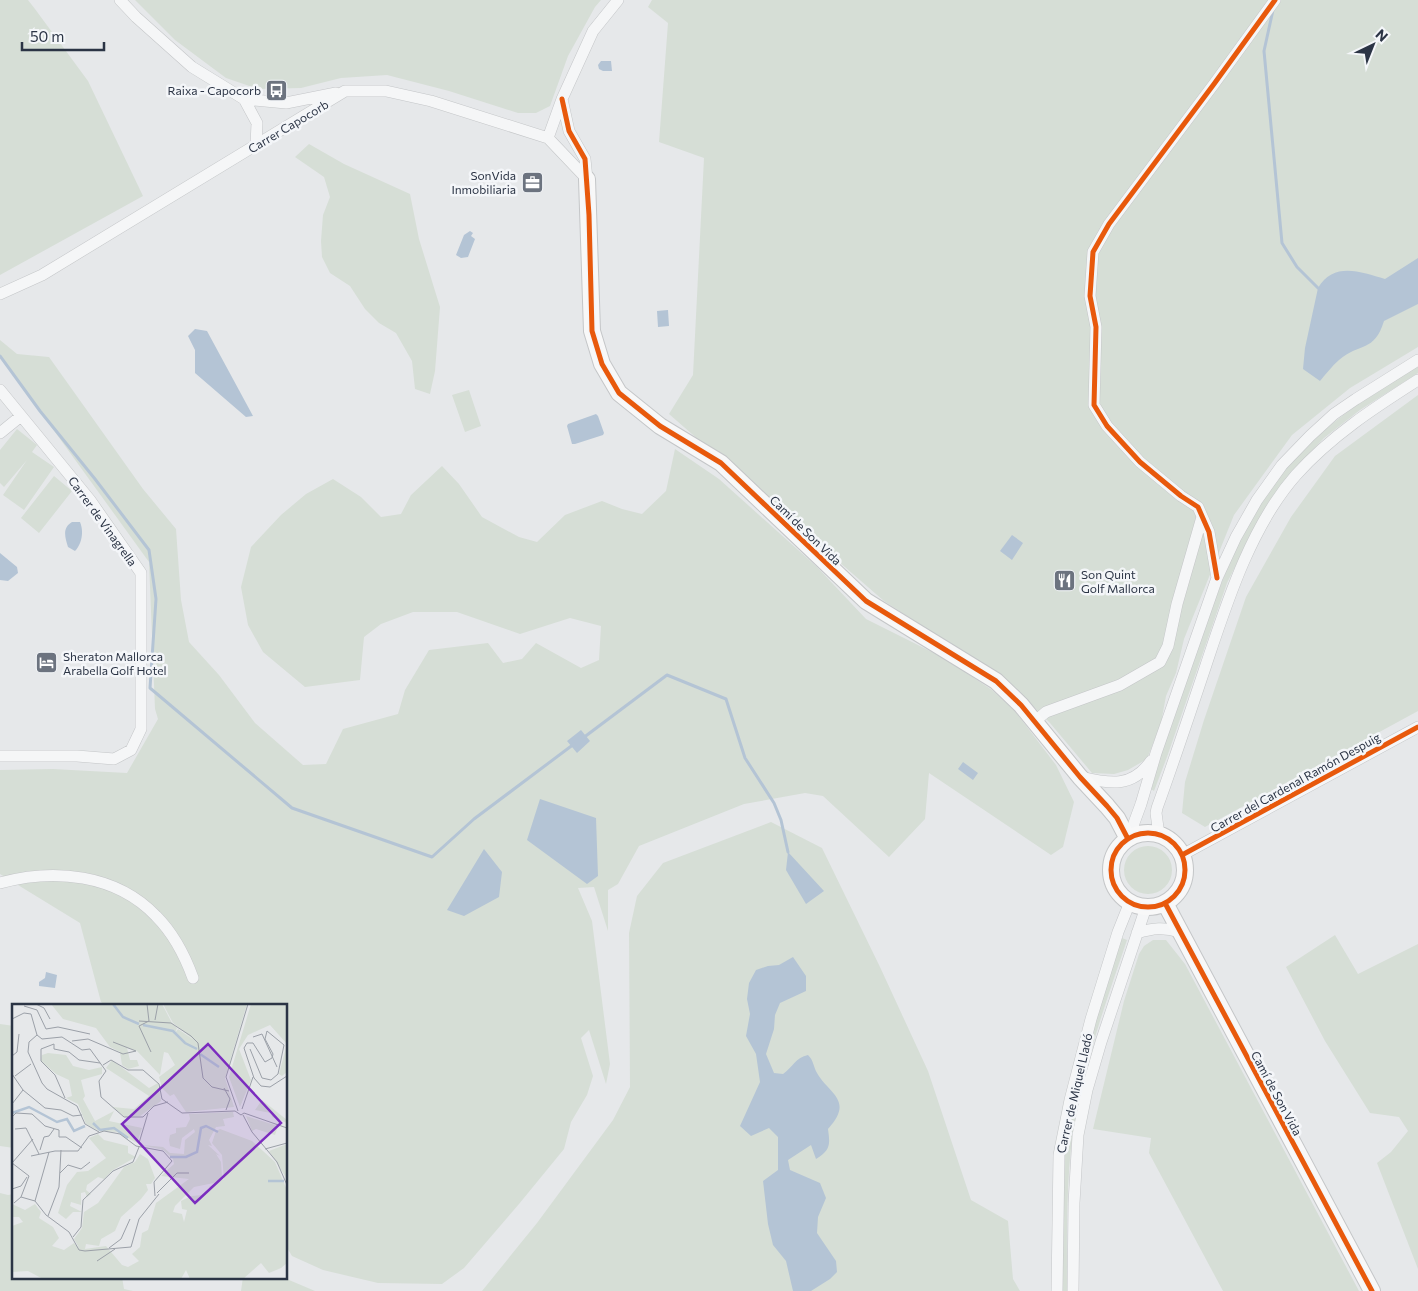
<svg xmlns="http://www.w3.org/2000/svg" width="1418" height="1291" font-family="Commissioner,sans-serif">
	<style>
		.green { fill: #d6ded6 }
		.water { fill: #b4c4d5 }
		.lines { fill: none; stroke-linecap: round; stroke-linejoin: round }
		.stream { stroke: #b4c4d5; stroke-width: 3 }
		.street-casing { stroke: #c4c6c8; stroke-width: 12 }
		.secondary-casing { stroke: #c4c6c8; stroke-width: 18 }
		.street { stroke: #f5f6f7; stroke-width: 11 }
		.secondary { stroke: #f8f8f8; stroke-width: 16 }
		.cycleway-casing { stroke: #f4f6f9; stroke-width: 8 }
		.cycleway { stroke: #e8590c; stroke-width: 5 }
		.labels { text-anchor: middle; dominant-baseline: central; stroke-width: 5; stroke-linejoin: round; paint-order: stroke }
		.poi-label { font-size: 12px; fill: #2b3445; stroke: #f4f6f9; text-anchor: end }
		.street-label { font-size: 12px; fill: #2b3445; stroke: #f4f6f9 }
		.inset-river { fill: none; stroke: #b4c4d5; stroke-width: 2.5 }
		.inset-road { fill: none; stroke: #9ba0a8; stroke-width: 1 }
		.view { fill: #7b2cbf; fill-opacity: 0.15; stroke: #7b2cbf; stroke-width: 2.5 }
		.inset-edge { fill: none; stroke: #2b3445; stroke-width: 2.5 }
	</style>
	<rect width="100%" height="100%" fill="#e6e8ea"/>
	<!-- green -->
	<path class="green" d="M0 0H28L35 9 88 81 143 196 0 275Z
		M135 0H601L595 7 568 56 550 106 536 113H518L449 91 387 75 341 78 301 88 258 89 226 78 175 40Z
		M652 0H1418V347L1350 388 1292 435 1234 515 1184 639 1176 673 1166 696 1161 723 1147 759 1128 770 1114 774 1092 773 1050 723 1010 683 884 601 669 414 693 375 704 158 659 142 668 23 648 7Z
		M309 144 344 164 410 194 419 239 440 307 435 371 430 394 415 389 412 361 396 333 379 323 365 309 350 286 330 273 322 257 321 241 323 215 330 197 324 177 295 157Z
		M0 340 17 354 49 357 143 489 176 529 181 600 189 642 219 675 255 723 303 765 326 764 343 729 398 714 405 690 429 650 488 643 503 663 522 659 536 643 581 668 599 660 601 626 570 618 520 634 457 612H413L381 624 364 637 360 680 305 687 263 652 248 625 241 587 251 547 281 515 306 494 333 479 361 497 381 517 401 514 411 495 442 466 459 484 482 517 519 537 537 542 565 515 602 501 622 509 642 514 666 491 675 449 719 479 817 567 866 619 944 658 992 690 1014 710 1056 765 1074 802 1063 847 1051 855 929 773 925 819 889 857 823 796 805 793 744 804 639 846 618 884 608 890V931L594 887 578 888 592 921 610 1064 606 1084 589 1030 581 1038 593 1076 587 1095 571 1122 564 1149 519 1204 464 1268 442 1284 378 1283 323 1270 292 1256 286 1246V1005H105L101 1002 80 923 0 874V770L53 769 127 773 158 719 155 709 149 562 0 356Z
		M1418 366V373L1360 410 1324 438 1304 459 1251 535 1227 583 1167 757 1154 791 1151 789 1159 761C1173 720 1187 680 1201 639 1220 585 1240 528 1275 482 1312 433 1365 397 1418 366Z
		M469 390 481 426 465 432 452 395Z
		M1418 395V711L1205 827 1182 813 1185 782 1204 720 1246 597 1291 517 1335 456Z
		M17 429 37 445 32 452 54 467 24 510 3 495 27 460 4 487 0 483V450Z
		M54 476 72 491 39 533 21 518Z
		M771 822 822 848 880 967 928 1071 971 1200 1008 1221 1013 1279 1020 1291H482L537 1223 613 1120 630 1087 629 933 637 896 663 863Z
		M1124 870a24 24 0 1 1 48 0a24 24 0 1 1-48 0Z
		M1335 935 1358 974 1418 944V1269L1377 1163 1391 1152 1408 1131 1399 1117 1370 1113 1325 1041 1286 967Z
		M1122 938 1127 940C1105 1005 1081 1071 1072 1139 1066 1189 1067 1240 1067 1291H1062C1062 1246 1061 1200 1065 1154 1072 1083 1100 1006 1122 938Z
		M1153 940H1166L1185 964 1359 1291H1223L1149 1153 1151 1138 1093 1129 1124 1001 1139 954 1144 946Z
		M0 1024 14 1026V1148L0 1146Z
		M0 1193 8 1195 14 1194V1277H122L124 1289 133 1291H0Z
		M243 1277H282L315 1291H241Z"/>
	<!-- water -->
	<path class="water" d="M601 61H611L612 71H603L599 69 598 65Z
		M470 231 473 233 471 236 475 239 468 257 461 258 456 255 464 235Z
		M1418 258V304L1384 321C1374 353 1360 342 1339 360 1332 366 1326 374 1320 381L1303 369 1305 348 1318 288C1334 261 1361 272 1385 279Z
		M668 310 669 326 658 327 657 311Z
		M195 329 207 331 253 416 246 417 195 373V350L188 336Z
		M596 414 598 416 604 433 603 435 575 444H572L567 426 568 424Z
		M72 522H80C84 531 82 544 75 551L68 547C65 537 62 528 72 522Z
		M1012 535 1023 543 1012 560 1000 551Z
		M0 546V553L17 567 18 573 8 581 0 580Z
		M581 730 590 741 577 753 567 741Z
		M963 762 978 773 973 780 958 769Z
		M540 799 596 818 598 876 587 884 527 840Z
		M484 849 502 872 499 897 464 916 447 910Z
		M788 852 824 891 806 904 786 870Z
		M793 957 806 976V991L780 1003 775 1015 774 1029 766 1054 774 1073 783 1074C792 1068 796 1057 808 1055 814 1061 813 1066 817 1073 830 1095 854 1100 828 1129 830 1144 831 1150 816 1159L811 1145 788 1160 790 1170 820 1183 826 1198 818 1217 817 1233 836 1261 837 1272 830 1279 811 1291H793L786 1261 773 1245 768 1224 763 1181 778 1170V1137L769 1128 751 1136 740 1126 760 1082 756 1054 746 1036 750 1014 747 999 749 983 756 970 768 966 779 965Z
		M46 972 57 975 55 988 39 986V982L45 978Z"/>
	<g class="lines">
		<!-- stream -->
		<path class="stream" d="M1273 10 1264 51 1282 243 1297 267 1318 288
			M0 356 40 411 95 479 149 550 156 599 150 688 292 808 432 857 474 819 574 744
			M583 738 667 675 726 699 745 758 774 803 781 820 788 852"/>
		<defs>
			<path id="street" d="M120 0 136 17 192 67 244 99 286 103 336 93
				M244 99 257 123 256 145
				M562 99 569 131 585 159 587 179
				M548 138 562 99 593 31 618 0
				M0 294 42 275 345 91H386L431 101 548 138 587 179
				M0 390 90 500 141 573V729L131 750 114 759 77 756H0
				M0 433 21 416
				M1217 578 1209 532 1198 507 1181 496 1140 462 1107 426 1094 405 1096 327 1090 296 1093 252 1109 224 1214 84 1275 0
				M1034 722 1046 712 1120 685 1160 662 1168 646 1177 604 1202 517
				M1081 777C1110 784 1132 788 1151 761
				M1159 835 1156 813 1157 808C1174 761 1190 713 1206 665 1227 602 1251 526 1296 475 1331 436 1374 408 1418 380
				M1130 838 1134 823 1141 804 1156 753 1217 578 1236 537 1257 500 1282 465 1310 436 1334 414 1356 399 1418 360
				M1182 855 1418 727
				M0 883C54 868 116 874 156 916 173 933 185 956 193 978
				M1137 933C1153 928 1164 927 1180 932
				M1057 1291 1059 1155 1070 1100 1091 1019 1118 932 1130 902
				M1073 1291 1074 1203 1078 1135 1087 1090 1101 1042 1146 907"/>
			<path id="secondary" d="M587 179 592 331 602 364 619 393 660 426 721 463 866 601 996 681 1021 705 1080 777 1107 806 1117 818 1128 839
				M1111 870a37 37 0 1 1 74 0a37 37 0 1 1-74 0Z
				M1165 903 1372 1291"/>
		</defs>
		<!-- street casing -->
		<use href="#street" class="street-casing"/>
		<!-- secondary casing -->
		<use href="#secondary" class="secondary-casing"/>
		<!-- street -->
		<use href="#street" class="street"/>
		<!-- secondary -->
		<use href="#secondary" class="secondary"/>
		<defs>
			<path id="cycleway" d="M562 99 569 131 585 159 589 215 592 331 602 364 619 393 660 426 721 463 866 601 996 681 1021 705 1080 777 1107 806 1117 818 1128 839
				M1217 578 1209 532 1198 507 1181 496 1140 462 1107 426 1094 405 1096 327 1090 296 1093 252 1109 224 1214 84 1275 0
				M1111 870a37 37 0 1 1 74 0a37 37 0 1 1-74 0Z
				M1182 855 1418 727
				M1165 903 1372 1291"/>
		</defs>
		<!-- cycleway casing -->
		<use href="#cycleway" class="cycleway-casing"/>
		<!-- cycleway -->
		<use href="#cycleway" class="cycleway"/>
	</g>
	<!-- icons -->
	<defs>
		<symbol id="bus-square" viewBox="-11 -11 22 22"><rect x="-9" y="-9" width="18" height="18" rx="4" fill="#6c737f" stroke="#f4f6f9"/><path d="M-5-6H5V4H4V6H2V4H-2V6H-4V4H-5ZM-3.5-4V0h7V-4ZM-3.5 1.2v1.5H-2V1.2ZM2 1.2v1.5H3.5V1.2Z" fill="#fff"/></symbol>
		<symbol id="office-square" viewBox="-11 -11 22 22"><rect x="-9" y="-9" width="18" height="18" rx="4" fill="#6c737f" stroke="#f4f6f9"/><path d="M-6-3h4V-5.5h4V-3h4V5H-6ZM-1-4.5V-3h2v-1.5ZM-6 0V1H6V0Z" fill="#fff"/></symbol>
		<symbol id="restaurant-square" viewBox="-11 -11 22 22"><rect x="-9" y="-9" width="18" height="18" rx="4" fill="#6c737f" stroke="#f4f6f9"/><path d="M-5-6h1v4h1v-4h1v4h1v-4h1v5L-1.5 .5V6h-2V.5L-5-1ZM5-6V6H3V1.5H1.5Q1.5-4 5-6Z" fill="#fff"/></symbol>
		<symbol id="hotel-square" viewBox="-11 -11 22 22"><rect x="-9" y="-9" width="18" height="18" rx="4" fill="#6c737f" stroke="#f4f6f9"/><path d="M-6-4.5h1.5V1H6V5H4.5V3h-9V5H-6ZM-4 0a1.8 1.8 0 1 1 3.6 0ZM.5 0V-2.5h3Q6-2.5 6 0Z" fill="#fff"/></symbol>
	</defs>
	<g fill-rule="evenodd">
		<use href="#bus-square" x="264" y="78" width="25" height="25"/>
		<use href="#office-square" x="520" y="170" width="25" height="25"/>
		<use href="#restaurant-square" x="1052" y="568" width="25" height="25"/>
		<use href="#hotel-square" x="34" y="650" width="25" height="25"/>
	</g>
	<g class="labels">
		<!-- poi labels -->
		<g class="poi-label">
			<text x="261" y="90">Raixa - Capocorb</text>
			<text x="516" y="175">SonVida<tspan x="516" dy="14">Inmobiliaria</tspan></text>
			<text x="1081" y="574" text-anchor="start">Son Quint<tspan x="1081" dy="14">Golf Mallorca</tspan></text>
			<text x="63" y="656" text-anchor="start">Sheraton Mallorca<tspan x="63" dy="14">Arabella Golf Hotel</tspan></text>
		</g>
		<!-- street labels -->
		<g class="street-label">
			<text transform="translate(288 126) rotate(-31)">Carrer Capocorb</text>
			<text transform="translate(103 521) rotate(54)">Carrer de Vinagrella</text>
			<text transform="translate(806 530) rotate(44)">Camí de Son Vida</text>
			<text transform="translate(1295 782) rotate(-29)">Carrer del Cardenal Ramón Despuig</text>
			<text transform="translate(1074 1093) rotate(-77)">Carrer de Miquel Lladó</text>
			<text transform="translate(1277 1093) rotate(62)">Camí de Son Vida</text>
		</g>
	</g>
	<!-- overview -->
	<g transform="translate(12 1004)">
		<rect width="275" height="275" fill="#e6e8ea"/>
		<path d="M39 0H150L160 19 165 24 163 29 166 25 182 36 161 19 151 0H235L213 74 222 103 174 108 162 90 158 92 150 84 147 73 163 61 156 49 152 48 148 71 125 47 115 44 118 56H125L127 62 116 65 110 61 108 48 98 43 84 24 51 15ZM239 0H275V68L270 72 267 70 275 40 258 21 236 31 227 45 239 76 228 103 217 73ZM36 49 54 51 61 62 77 66 90 63V70L69 76 73 92 71 95 83 117 102 107 97 117 130 124 125 139 105 128 87 127 74 120 66 100 54 94 60 92 57 76 44 70 29 57 30 51ZM100 56 137 84 146 79 149 97 128 112 113 113 100 103 122 105 137 92 94 64ZM250 96 275 116V119L260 113 259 109 243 106ZM221 108 222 113 211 115 213 122 204 123 197 136 200 142 196 141 208 152 204 150 209 158 210 173 202 179 182 183 163 202 161 208 170 210 172 218 175 206 170 205 169 197 179 192 191 191 199 186 197 183 212 175 210 151 200 139 204 127 208 125 240 137 263 158 275 186V259L269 264 257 269 249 259 231 275H178L174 266 169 275H31L16 267 0 268V222L11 218 7 213H0V200L13 206 23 200 29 208 27 214 41 223 47 234 40 242 52 246 62 239 67 244 62 235 70 224 72 208 86 199 112 163 123 158 128 150 136 155 143 174 139 180H134L136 186 129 195 109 213 103 227 89 235 87 242 74 240 73 245 94 242 110 261 116 263 127 257 120 250 128 243 130 229 136 226 144 199 177 175 149 172 162 160 161 155 151 146 130 141 151 143 158 149 172 150 173 136 183 128 182 125 170 134 168 145 158 142 157 136 158 131 164 129V124L174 123 178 115 177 110ZM234 112 266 122 263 131 244 125 240 127ZM86 130 92 136 116 142V149L124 153 101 166 92 175 86 173 75 181 74 186 79 190 75 193 73 188 69 189V201L59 198 58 202 70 208H61L54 215 46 209 55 181 65 168 76 167 94 154 77 134ZM275 140V175L257 147Z" fill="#d6ded6"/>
		<path class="inset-river" d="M101 0 111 13 127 20M131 21 161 27 173 39 185 45M188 50 207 63M0 109 17 103 45 118 55 115 62 127 73 122M81 119 88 126 102 124 116 134M158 153H174L185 148 189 124 194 122 206 128M256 177H272"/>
		<path class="inset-road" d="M24 0 32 4 38 15M135 0 137 17 127 22 139 48M12 2 25 6 34 25 46 23 78 30M0 15 12 9 19 10 25 31M143 16 146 0M127 17 159 19 179 32 186 39 191 74 200 83 217 87M25 31 30 35 50 33 70 46 78 45 94 67 87 77 89 93 112 113H131L142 102 156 98M25 31 17 38 16 48 30 79 35 85 65 102 73 120 87 128M241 33 250 30 265 63M60 37 76 35 111 50 124 47 101 38M238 45 250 74 259 76 266 70M0 52 5 48 7 30M91 61 99 56 116 66H131L147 80 150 95M0 70 11 86M266 70 272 41 255 27 253 35 261 50 260 54 253 58 241 39H235L232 44 242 74 249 82 258 83 275 72M3 72 19 60M212 84 218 95 214 106M53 94 43 71 29 57V45L42 40V45L57 48 67 56 88 59M150 95 170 109 223 107 229 111 232 109 275 124M0 100 11 86 33 104 49 106 61 112 70 111M230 105 241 73M226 107 214 73 236 0M231 111 240 128 265 158 275 181M0 113 4 109 20 110 33 122 47 126V133H54L70 144M3 125 14 124 27 150M127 139 136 109M253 145 275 139M28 146 32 133 37 132 42 125M19 152 43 147H66L77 132 92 127 108 130 124 142 151 147 160 157 142 178 143 192M48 169 56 161 69 165 78 158M0 185 9 182 15 173M145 189 165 169H177M9 193 23 197 34 211 57 228 67 246 73 247 119 243 127 215 147 190M23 197 37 148M2 199 9 193 17 172 0 159 21 135M36 212 47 183 49 146M61 233 69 223 71 196 101 167 121 158 127 143M97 244 109 235 118 215M85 257 103 245"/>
		<path class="view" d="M196 40 269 119 183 199 110 120Z"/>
		<rect width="275" height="275" class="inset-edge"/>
	</g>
	<!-- north arrow -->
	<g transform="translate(1373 45) rotate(43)" stroke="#f4f6f9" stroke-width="4" paint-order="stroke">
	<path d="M0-4L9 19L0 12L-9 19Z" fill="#2b3445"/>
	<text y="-8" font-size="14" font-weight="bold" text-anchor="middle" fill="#2b3445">N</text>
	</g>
	<!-- scale -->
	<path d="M22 42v8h82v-8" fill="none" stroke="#2b3445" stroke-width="2.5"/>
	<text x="30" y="42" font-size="15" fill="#2b3445" stroke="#f4f6f9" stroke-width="4" paint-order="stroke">50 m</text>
</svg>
